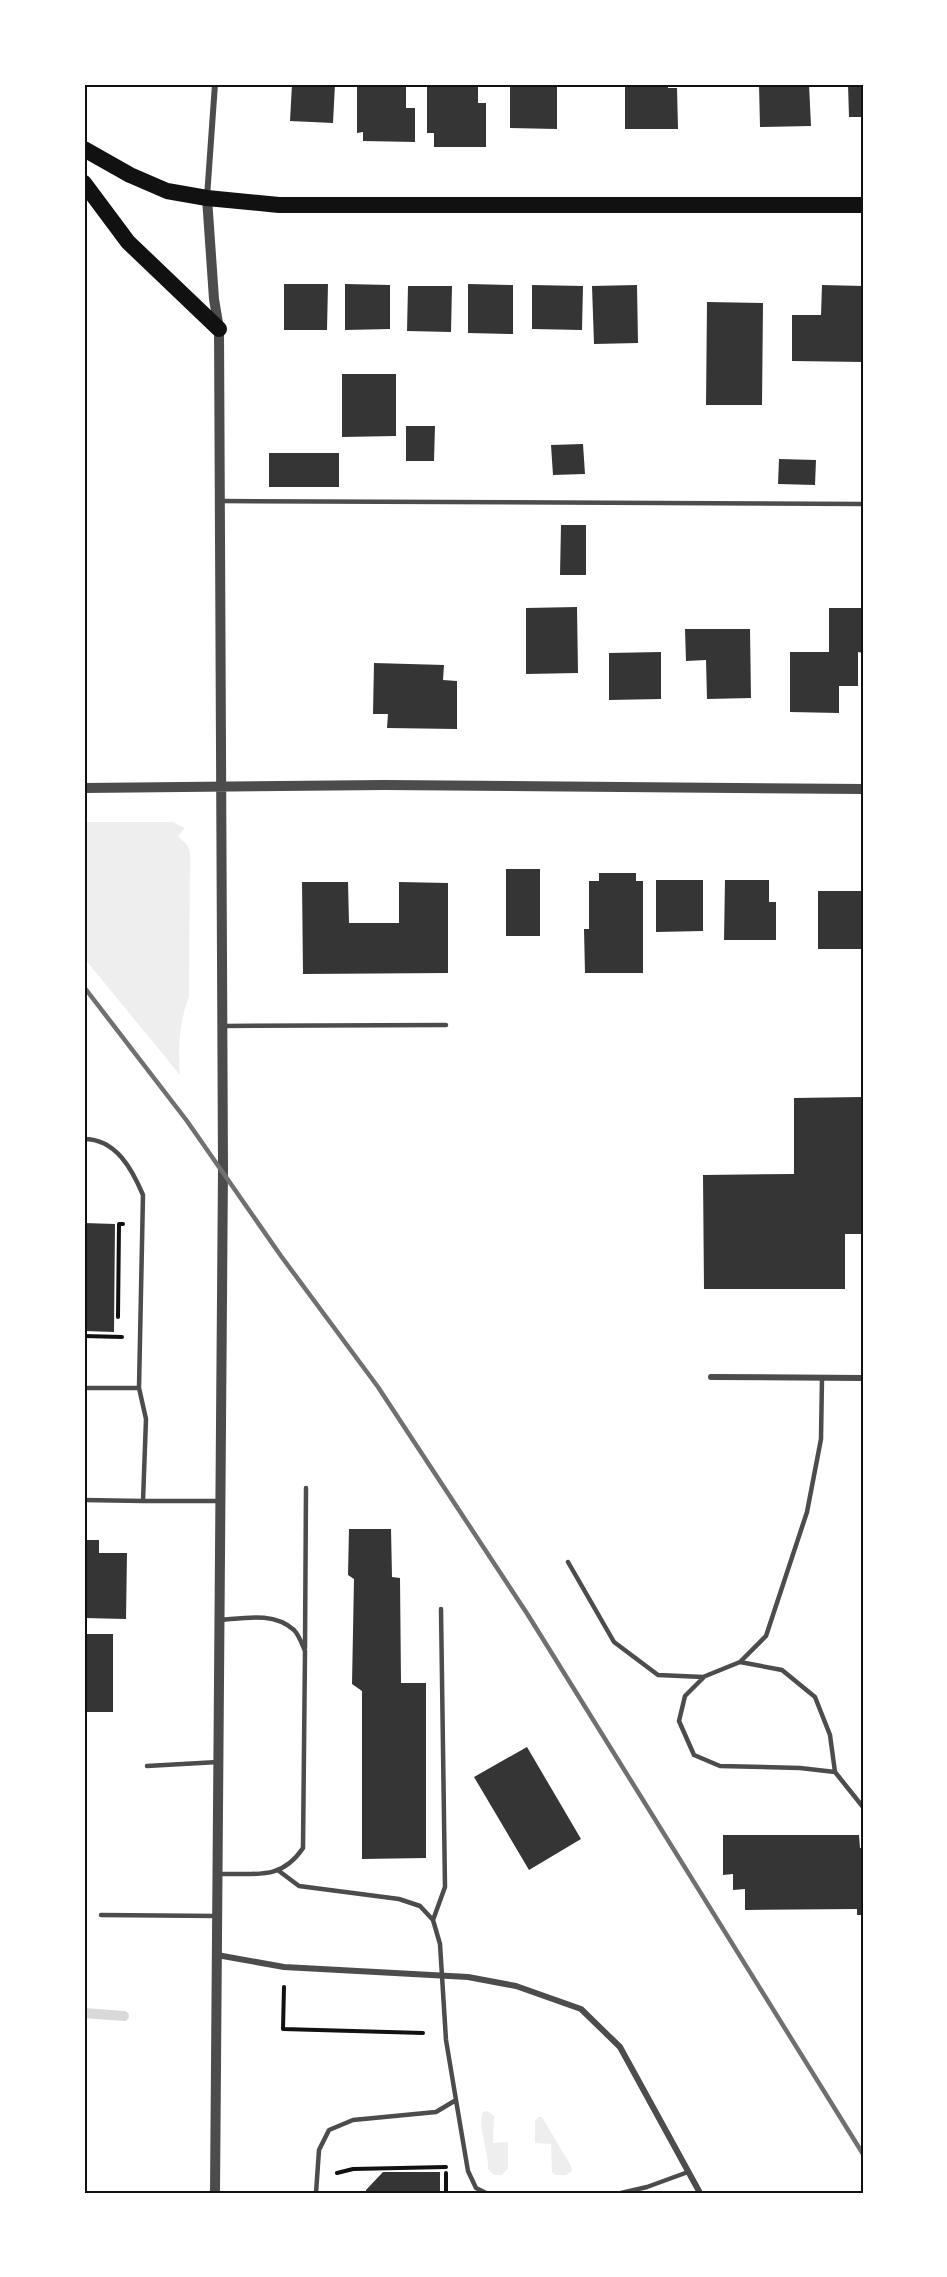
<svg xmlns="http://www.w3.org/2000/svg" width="947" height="2277" font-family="Rubik,sans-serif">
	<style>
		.green { fill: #eee }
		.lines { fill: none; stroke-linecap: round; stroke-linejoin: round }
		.stream { stroke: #d9d9d9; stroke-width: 10 }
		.building { fill: #353535 }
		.path { stroke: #111; stroke-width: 4 }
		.service { stroke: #4c4c4c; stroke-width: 4.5 }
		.minor { stroke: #4c4c4c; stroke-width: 6 }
		.tertiary { stroke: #4c4c4c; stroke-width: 10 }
		.trunk { stroke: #111; stroke-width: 16 }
		.rail { stroke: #707070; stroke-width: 4.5 }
		.neatline { fill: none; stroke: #111; stroke-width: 2 }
	</style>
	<rect width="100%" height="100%" fill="#fff"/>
	<!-- green -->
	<path class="green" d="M84 822H173L185 828 178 836 188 846 190 853 189 997C179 1023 178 1047 180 1075L84 958Z
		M488 2111 494 2116 493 2143 508 2142V2168L502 2175H494L488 2169C489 2152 477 2125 483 2112Z
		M539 2117H542L571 2166 572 2171 566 2175H556L552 2172 551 2144 535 2143V2121Z"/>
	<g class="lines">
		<!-- stream -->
		<path class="stream" d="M84 2013 124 2016"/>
	</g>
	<!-- building -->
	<path class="building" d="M292 84H335L333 123 290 121Z
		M357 84H406V108H415V142L363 141V132L357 133Z
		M427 84H478V103H486V147H434V133H427Z
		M510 84H557V129L510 128Z
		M625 84H668V88H677L678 129H625Z
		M759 84H809L811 126 760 127Z
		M848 84H863V117H849Z
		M284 284H328L327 330H284Z
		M345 284 390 285V329L345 330Z
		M468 284 513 285V334L468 333Z
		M532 285 583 286 582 330 532 329Z
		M637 285 638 343 594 344 592 286Z
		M822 285 863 286V362L792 361V315H821Z
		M408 286H452L451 332 407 331Z
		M707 302 763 303 762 405H706Z
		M342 374H396V436L342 437Z
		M406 426H435L434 461H406Z
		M583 444 585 474 553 475 551 445Z
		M269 453H339V487H269Z
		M779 459 816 460 815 485 778 484Z
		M561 525H586V575H560Z
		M577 607 578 673 526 674V608Z
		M829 608H863V653L858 652V686H839V713L790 712V652H829Z
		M685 629H750L751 698 707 699 706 660 686 661Z
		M661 652V699L609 700V653Z
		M374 663 444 665 443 680 457 681V729L387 728 388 714H373Z
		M506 869H540V936H506Z
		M599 873H636V881H643V973H585L584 929H589V881H599Z
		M656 880H703V931L656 932Z
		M725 880H769V902H776V940H724Z
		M302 882H348L349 923H399V882L448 883V973L303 974Z
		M818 891H863V949H818Z
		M863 1097V1234H845V1289H704L703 1175 794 1174V1098Z
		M84 1223 115 1224 114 1332 84 1331Z
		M349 1529H391L392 1577 400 1578 401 1683H426V1858L362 1859V1691L352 1684 354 1579 348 1575Z
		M84 1540H99V1553H127L126 1619 84 1618Z
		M84 1634H113V1712H84Z
		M527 1747 581 1839 529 1870 474 1777Z
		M723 1835H859L860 1848H863V1915H857V1909L745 1910V1889L733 1890V1874L723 1875Z
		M383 2172H440V2193H366V2190Z"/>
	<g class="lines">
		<!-- path -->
		<path class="path" d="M118 1317 119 1224H123
			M84 1336 122 1337
			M284 1987 283 2029 423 2033
			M337 2173 353 2169 446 2167
			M446 2193V2173"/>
		<!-- service -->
		<path class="service" d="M220 501 863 504
			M224 1026 446 1025
			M84 1139C116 1139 132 1169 143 1195L139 1388
			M84 1388H139L146 1419 143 1501H219
			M84 1500 143 1501
			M568 1562 614 1642 658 1675 703 1677 740 1662 766 1636 807 1512 821 1439 822 1378
			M305 1648 306 1488
			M740 1662 782 1670 815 1697 830 1735 835 1772
			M703 1678 685 1696 679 1721 694 1755 720 1766 800 1768 835 1772 863 1807
			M147 1766 218 1762
			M279 1871 299 1886 399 1899 420 1906 433 1920 440 1944 446 2040 456 2100 436 2112 353 2120 329 2130 319 2150 316 2193
			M219 1874C255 1873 281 1881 303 1848L305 1651C302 1644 299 1635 294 1630 274 1612 245 1618 221 1620
			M101 1915 217 1916
			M433 1920 445 1887 441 1609
			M456 2100 468 2171 476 2188 486 2193
			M621 2193 647 2187 688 2172"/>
		<!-- minor -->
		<path class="minor" d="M207 197 215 84
			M711 1377 863 1378
			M217 1955 284 1967 468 1977 516 1986 581 2009 620 2047 700 2193"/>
		<!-- tertiary -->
		<path class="tertiary" d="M207 198 214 299 219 329 223 1169 215 2193
			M84 788 385 785 863 789"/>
		<!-- trunk -->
		<path class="trunk" d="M84 149 130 175 167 191 207 198 279 205H863
			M84 183 128 242 219 329"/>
		<!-- rail -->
		<path class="rail" d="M84 987 187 1121 281 1256 378 1387 528 1615 863 2154"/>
	</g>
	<!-- border -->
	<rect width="947" height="2277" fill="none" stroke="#ffffff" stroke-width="171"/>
	<rect x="86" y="86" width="776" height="2106" class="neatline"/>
</svg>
